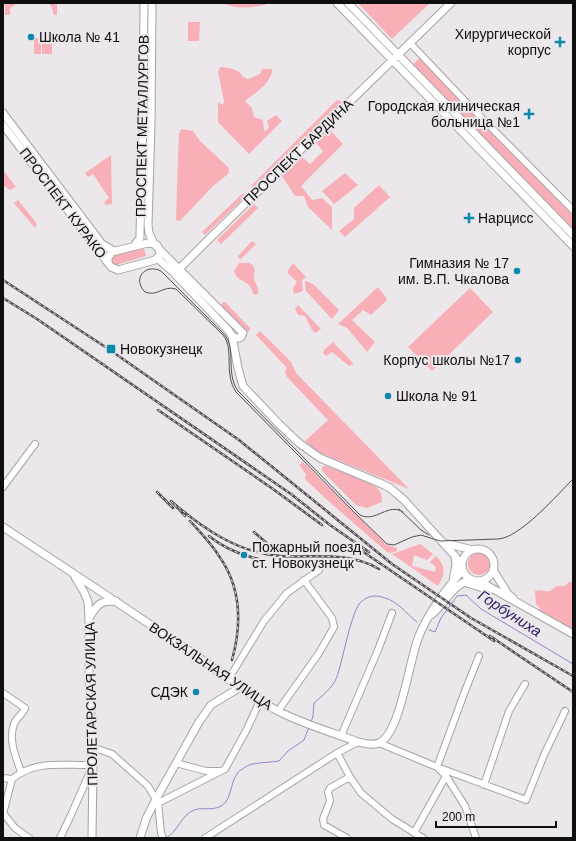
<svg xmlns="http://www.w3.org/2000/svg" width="576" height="841" font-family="Helvetica,sans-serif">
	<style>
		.green { fill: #f9afb7 }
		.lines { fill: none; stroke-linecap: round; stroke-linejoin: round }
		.stream { stroke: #8e88c9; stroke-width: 1 }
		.minor-casing { stroke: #a6a3a6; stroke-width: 8 }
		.major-casing { stroke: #a6a3a6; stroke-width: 9 }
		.minor { stroke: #fff; stroke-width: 6 }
		.major { stroke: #fff; stroke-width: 7 }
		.tram { stroke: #514f50; stroke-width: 1 }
		.rail-casing { stroke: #514f50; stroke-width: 2.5 }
		.rail { stroke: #ebe7ea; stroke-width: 1; stroke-dasharray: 3; stroke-linecap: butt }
		.poi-dot { fill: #0d89ac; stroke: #ebe7ea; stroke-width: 1.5 }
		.labels { text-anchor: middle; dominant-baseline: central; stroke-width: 4; stroke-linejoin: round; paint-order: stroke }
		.poi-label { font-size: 14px; fill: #100f10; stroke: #ebe7ea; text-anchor: end }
		.street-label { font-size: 14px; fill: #100f10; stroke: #ebe7ea }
		.water-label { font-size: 15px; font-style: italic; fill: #2e1a67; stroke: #ebe7ea }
	</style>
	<rect width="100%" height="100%" fill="#ebe7ea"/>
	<!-- green -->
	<path class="green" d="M5 3H16L14 6 10 8V15H5Z
		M49 3H57V15H54L52 8Z
		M225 3H266L265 5C252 7 238 10 225 4Z
		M358 3H430L392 39Z
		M188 22H200L199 41H188Z
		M34 38H41V54H34Z
		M42 38H52V54H42Z
		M420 58 573 216V232L412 65Z
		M220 67C229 68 238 68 243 77L248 79 260 74 262 69H272C272 83 255 93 245 101L252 108 254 117 263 120 264 131 267 130 269 127 267 121 276 115 282 121 249 154 218 122V102L223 105 224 101 218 72Z
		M337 100 341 101V104L255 187 252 188 251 187V186Z
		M181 129 193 131 200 141 229 168 228 174 213 186 180 221 176 220 178 156 179 134Z
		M330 130 343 144 301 186 312 200 322 198 332 207V230L308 207 304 196H295L282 176 302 157 310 164 323 151 316 143Z
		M111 155 112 204 106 205 104 202 109 198 93 174 88 177 85 173Z
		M3 170 16 187 10 190 3 185Z
		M345 173 358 185 334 204 322 191Z
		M379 185 390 197 345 237 339 231 354 219V208Z
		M243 193 246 196 205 235 202 232Z
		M18 200 37 224 35 228 14 203Z
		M254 204 258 208 221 244 217 240Z
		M252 241 256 244 240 260 238 256Z
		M143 246 146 256 116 265 111 261V258L114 255Z
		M239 263H249L253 265C256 272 254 272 254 278 255 284 259 287 258 294L254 295C253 292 251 287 248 284 241 279 237 280 234 271Z
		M293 263 306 277 302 280 303 291 294 294 293 288 297 282 287 272Z
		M306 281 313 284 339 310 332 319 306 291 305 283Z
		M378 287 387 299 386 301 371 315 363 310 352 320 375 342 367 352 347 328 338 324Z
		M470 288 493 312 432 371 408 347Z
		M223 302H225L250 328V330L248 332 246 330 221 306Z
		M298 305 321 329 315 333 312 330 305 316 298 315 295 309Z
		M260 331 291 362 296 373 409 489 318 452 305 441 328 420 287 377 285 372 287 368 256 335Z
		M333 342 354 364 349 366 332 352 326 356 323 353 324 350Z
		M302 462 305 464 387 545 397 548V551L390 553 387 552 326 499 305 479 306 474 299 465Z
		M323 466H326C338 471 371 480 379 490 382 494 382 497 382 502L367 508 356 505 322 471V468Z
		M420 544 433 554 427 560 414 555 412 566 435 572 436 567 430 562 436 556C446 565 445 575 438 586L392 554Z
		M468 564a11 11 0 1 1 22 0a11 11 0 1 1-22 0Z
		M569 582H573V631L539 611 540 608 536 604 535 591C547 588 545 596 557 586H565Z"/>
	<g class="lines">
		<!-- stream -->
		<path class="stream" d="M429 630 435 632 441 618 457 596 466 595 481 609 573 664
			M311 722 313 716 314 703C322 696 332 688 336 679 343 662 351 609 362 601 369 595 377 595 385 598 397 601 407 614 417 622
			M166 838C178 832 181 815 194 810 202 807 213 811 221 806 232 800 230 783 237 774 239 770 246 767 249 765 253 763 273 762 279 761L288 751 304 740 309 727"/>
		<defs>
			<path id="minor" d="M410 43 463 99 573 210
				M3 487 35 444
				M228 680 264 621 287 593 319 570
				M3 693 25 708C23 714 16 718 14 724 8 740 16 757 21 772
				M278 711 319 653 334 627 332 618 304 580
				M341 736 378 650 392 613
				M379 743 437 767 526 800 544 755 565 711
				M92 747 112 754 148 786 158 803 161 833 163 838
				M337 753 350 777 361 793 392 819 423 838
				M176 763 206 771H219
				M3 778 12 779
				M12 779C37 759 63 766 93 765L71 815 60 838
				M484 785 509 711 525 684
				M158 803 225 769 246 731 260 701
				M3 813 15 828 29 838
				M3 814 12 779
				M414 833 446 776
				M205 838 337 753 358 742
				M347 838 324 825 323 819 330 801 328 792 330 788 350 777
				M476 838 465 806 446 776 437 767 465 691 479 656"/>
			<path id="major" d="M152 3 151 125 148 225 149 233 154 244
				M337 3 573 246
				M348 3 573 235
				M3 113 102 244 114 251
				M3 125 111 267 118 270 155 260C161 256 161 251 157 245
				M134 246 140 238V233L143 125 144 3
				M157 258 174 273 229 331 232 336 238 368 243 386 279 424 299 443 320 458 382 484 390 488 404 500 455 556 462 566
				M108 262V258L112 252 148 243 154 244 243 333 241 337C238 339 235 338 232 336
				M174 273 179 272 180 268 206 242 451 3
				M3 527C65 568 126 608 188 650 218 670 245 694 278 711 303 724 331 732 358 742 364 743 372 746 379 743 401 733 409 659 419 636 429 611 445 590 463 570
				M444 543 473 550
				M462 565a16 16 0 1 1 32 0a16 16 0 1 1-32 0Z
				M493 570 508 594 513 598
				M75 577 84 592 88 602 89 618V676L93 765 92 838
				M453 581 456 564 455 556
				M479 581 573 634
				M467 583 489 590
				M431 615C447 602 449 588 470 579
				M89 618C98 604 99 601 116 601
				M140 838 146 819 156 799 199 722 211 705 239 688"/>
		</defs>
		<!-- minor casing -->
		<use href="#minor" class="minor-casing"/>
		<!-- major casing -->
		<use href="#major" class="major-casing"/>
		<!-- minor -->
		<use href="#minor" class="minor"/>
		<!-- major -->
		<use href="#major" class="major"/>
		<!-- tram -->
		<path class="tram" d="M399 509 421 530 429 535
			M403 512C388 502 376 523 360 515L238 391C225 372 237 349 224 334L161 271C145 263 132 279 145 292 158 297 163 285 176 289L223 335C235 350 223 372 236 392L356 514 387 544 394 545 412 537 421 535 440 541 498 539C520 538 557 495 573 479"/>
		<defs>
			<path id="rail" d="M3 280 110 350 239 440 392 564 471 618 573 676
				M3 298 37 319 291 494 330 525 369 552
				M158 410 273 489 322 525
				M157 492 173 508
				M185 516 171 501C202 528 238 553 280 556 314 558 348 551 379 569
				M190 521C200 532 211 543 219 556 241 587 242 624 232 660
				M254 532 270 546 288 553
				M209 536C225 549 242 555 262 560
				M362 551 494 641
				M490 636 573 692"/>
		</defs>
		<!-- rail casing -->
		<use href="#rail" class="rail-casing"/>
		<!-- rail -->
		<use href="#rail" class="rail"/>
	</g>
	<!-- markers -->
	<g class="poi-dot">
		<circle cx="31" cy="37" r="4"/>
		<path d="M558 36h4v4h4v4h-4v4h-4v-4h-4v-4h4z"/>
		<path d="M527 108h4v4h4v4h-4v4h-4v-4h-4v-4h4z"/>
		<path d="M467 212h4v4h4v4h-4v4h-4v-4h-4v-4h4z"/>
		<circle cx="517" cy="271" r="4"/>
		<rect x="106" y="344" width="10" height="10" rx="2"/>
		<circle cx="518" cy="360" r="4"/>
		<circle cx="388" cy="396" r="4"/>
		<circle cx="244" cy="555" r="4"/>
		<circle cx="196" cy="692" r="4"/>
	</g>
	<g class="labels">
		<!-- poi labels -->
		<g class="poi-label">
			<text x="551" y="34">Хирургической<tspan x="551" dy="16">корпус</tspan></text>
			<text x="39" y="37" text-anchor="start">Школа № 41</text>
			<text x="520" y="106">Городская клиническая<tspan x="520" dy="16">больница №1</tspan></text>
			<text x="478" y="218" text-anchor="start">Нарцисс</text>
			<text x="509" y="263">Гимназия № 17<tspan x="509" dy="16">им. В.П. Чкалова</tspan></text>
			<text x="120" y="349" text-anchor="start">Новокузнецк</text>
			<text x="510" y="360">Корпус школы №17</text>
			<text x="396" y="396" text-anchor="start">Школа № 91</text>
			<text x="252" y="547" text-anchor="start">Пожарный поезд<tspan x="252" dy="16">ст. Новокузнецк</tspan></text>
			<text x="188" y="692">СДЭК</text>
		</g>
		<!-- street labels -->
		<g class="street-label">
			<text transform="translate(142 126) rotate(-89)">ПРОСПЕКТ МЕТАЛЛУРГОВ</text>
			<text transform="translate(298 152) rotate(-44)">ПРОСПЕКТ БАРДИНА</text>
			<text transform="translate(63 203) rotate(53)">ПРОСПЕКТ КУРАКО</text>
			<text transform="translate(211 666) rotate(34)">ВОКЗАЛЬНАЯ УЛИЦА</text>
			<text transform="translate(91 704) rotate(-91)">ПРОЛЕТАРСКАЯ УЛИЦА</text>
		</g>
		<!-- water labels -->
		<g class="water-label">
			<text transform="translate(510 613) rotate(33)">Горбуниха</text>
		</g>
	</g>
	<!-- border -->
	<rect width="576" height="841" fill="none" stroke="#100f10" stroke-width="8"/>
	<!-- scale -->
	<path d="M436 821v6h120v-6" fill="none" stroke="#100f10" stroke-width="2"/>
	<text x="442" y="821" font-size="12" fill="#100f10" stroke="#ebe7ea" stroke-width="3" paint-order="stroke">200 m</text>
</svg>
